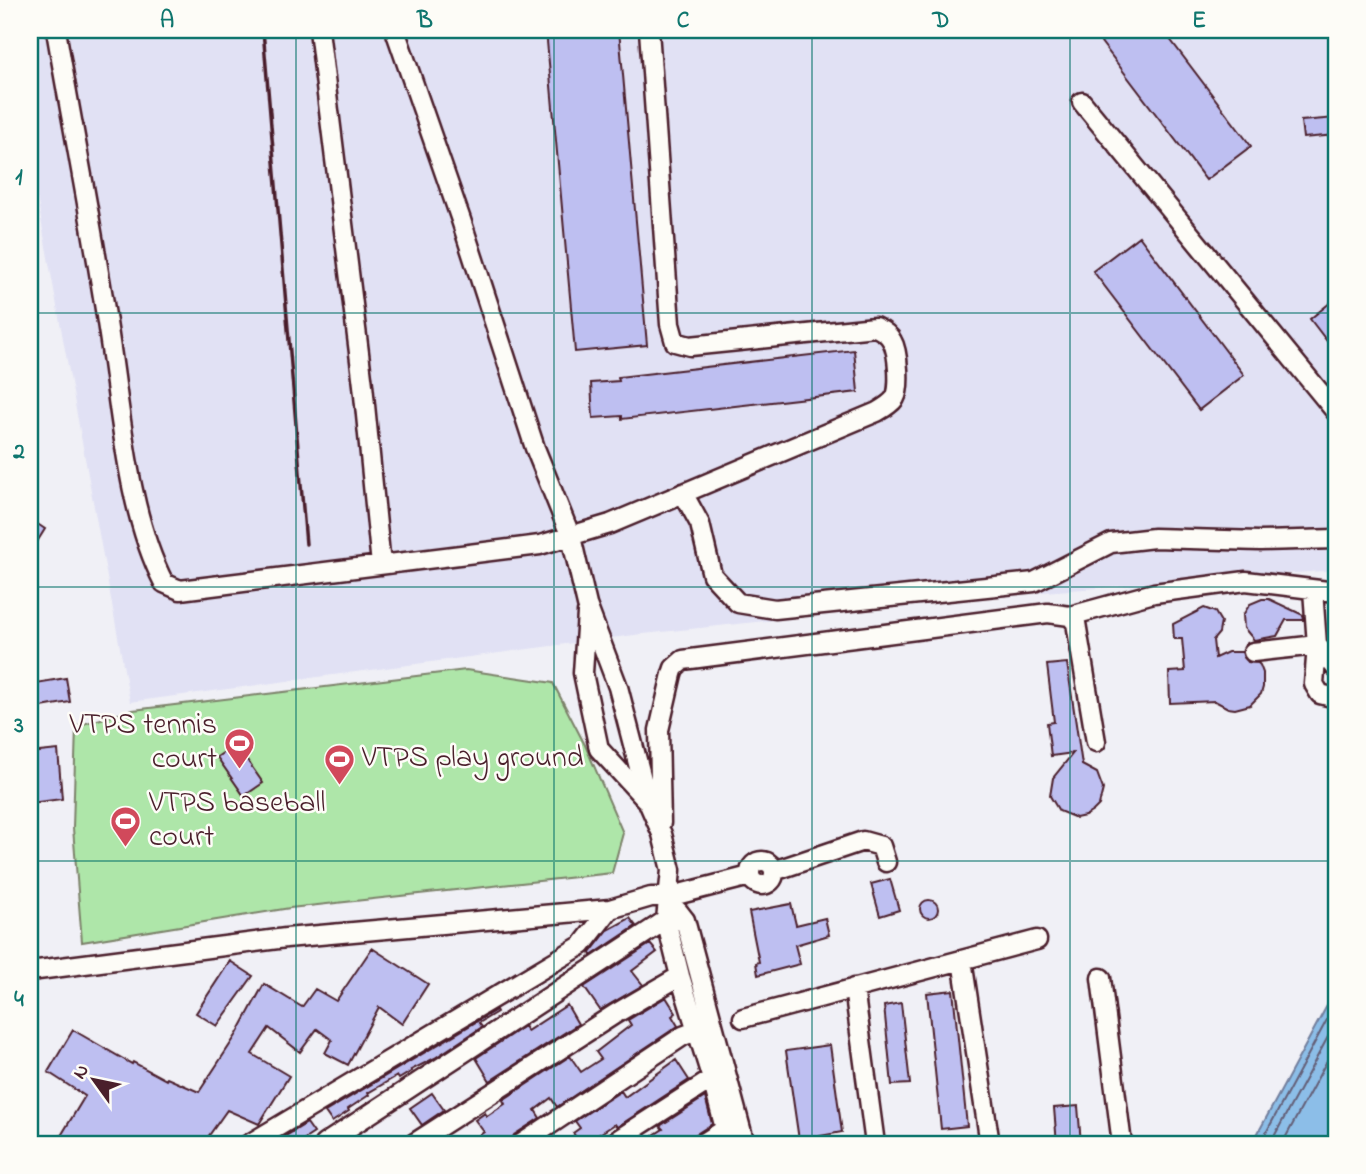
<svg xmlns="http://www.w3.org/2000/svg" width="1366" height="1174" font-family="'Indie Flower',sans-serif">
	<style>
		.built { fill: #e1e1f4 }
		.green { fill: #aee6a9; stroke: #7c826a; stroke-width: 2 }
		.water { fill: #8cbee8; stroke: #727e9c; stroke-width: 2 }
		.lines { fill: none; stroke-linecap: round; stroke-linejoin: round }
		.shore { stroke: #645f77; stroke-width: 2 }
		.building { fill: #bebff1; stroke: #4a1f2b; stroke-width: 2 }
		.minor-casing { stroke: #4a1f2b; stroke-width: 23 }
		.minor { stroke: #fdfcf7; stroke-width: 18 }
		.rail { stroke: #4a1f2b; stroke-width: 3.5 }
		.grid { fill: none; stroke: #0f766e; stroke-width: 2; stroke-opacity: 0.55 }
		.labels { text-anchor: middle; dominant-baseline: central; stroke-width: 5; stroke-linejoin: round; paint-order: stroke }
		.poi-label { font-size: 30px; fill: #4a1f2b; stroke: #fdfcf7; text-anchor: start }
		.neatline { fill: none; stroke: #0f766e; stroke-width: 2.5 }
		.grid-label { font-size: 23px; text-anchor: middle; font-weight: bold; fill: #0f766e }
	</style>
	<rect width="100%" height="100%" fill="#f0f0f6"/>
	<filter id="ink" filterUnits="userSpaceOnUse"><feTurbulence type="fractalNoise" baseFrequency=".0143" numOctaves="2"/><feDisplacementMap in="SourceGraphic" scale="14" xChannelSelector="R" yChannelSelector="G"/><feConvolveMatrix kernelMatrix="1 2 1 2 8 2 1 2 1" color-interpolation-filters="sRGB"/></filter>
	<g filter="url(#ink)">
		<!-- built -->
		<path class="built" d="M30 30H1336V570L1017 594 634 635 130 702 30 160Z"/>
		<!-- green -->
		<path class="green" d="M466 670 553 683 585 745 623 833 612 873 290 908 82 942 73 828 76 726 133 710Z"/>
		<!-- water -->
		<path class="water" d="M1336 989V1144H1252Z"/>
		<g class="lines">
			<!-- shore -->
			<path class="shore" d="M1260 1144 1336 1003
				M1270 1144 1336 1022
				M1282 1144 1336 1044"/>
		</g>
		<!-- building -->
		<path class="building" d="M546 30H619L647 345 575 352Z
			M1117 30H1163L1251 146 1206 180 1101 42Z
			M1336 118V135L1303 138 1301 121Z
			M1139 236 1244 375 1199 410 1093 271Z
			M1336 298V353L1310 319Z
			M854 350 858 392 622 419V416L593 418 591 383 619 381 618 377Z
			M30 519 45 529 30 553Z
			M1262 599H1269L1303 615 1304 620H1286L1277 636 1254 640 1244 628 1243 615 1250 604Z
			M1204 608 1215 612 1221 622 1219 633 1213 640 1215 658 1228 652H1242L1248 662 1258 663 1260 665 1263 673V687L1261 694 1250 705 1235 709 1228 708 1215 701 1170 703 1169 672 1185 671 1182 639H1174L1173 624Z
			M1067 663 1082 765 1097 773 1103 789 1099 805 1093 811 1085 816 1076 818 1059 811 1050 796 1053 778 1073 753 1051 756 1047 723 1054 722 1047 665Z
			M66 678 70 702 30 709V684Z
			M236 744 263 783 244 796 217 757Z
			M58 750 62 799 30 803V753Z
			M890 879 899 910 880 916 871 884Z
			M920 909a9 9 0 1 1 18 0a9 9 0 1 1-18 0Z
			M791 904 796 925 825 918 829 935 795 945 800 964 758 975 756 963 759 962 749 912Z
			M630 918 636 926 591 956 590 953 608 930Z
			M650 944 657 952 632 971 643 985 600 1010 584 987Z
			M372 948 428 984 402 1024 379 1007 348 1065 325 1053 332 1040 317 1029 300 1052 269 1028 252 1054 289 1076 259 1124 227 1110 203 1144H56L85 1096 48 1072 73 1030 132 1064 133 1062 166 1080 167 1078 199 1092 237 1034 264 984 302 1007 315 989 336 1001Z
			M230 961 253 976 217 1026 196 1013Z
			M953 990 967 1126 941 1129 927 993Z
			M666 997 676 1013 672 1016 678 1026 557 1107 551 1098 535 1110 540 1118 514 1135 510 1144H466L484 1132 475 1120 485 1113 487 1116 505 1104 503 1100 570 1056 581 1072 601 1059 596 1052 631 1025 628 1020Z
			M901 1003 910 1084 892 1085 884 1006Z
			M567 1005 578 1024 490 1081 476 1058 524 1026 527 1031Z
			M496 1010 497 1012 479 1023 482 1027 435 1058 411 1070 412 1071 399 1079 397 1076 368 1093 369 1095 348 1109 349 1111 332 1122 325 1112Z
			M830 1045 842 1132 799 1140 786 1051Z
			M676 1060 689 1080 617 1127 615 1124 584 1144H581L573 1133 580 1128 575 1121 621 1091 625 1097Z
			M432 1093 444 1110 422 1125 410 1108Z
			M705 1097 712 1124 695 1135 691 1144H640L663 1129 660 1126Z
			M1078 1106 1081 1144H1057L1054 1108Z
			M307 1123 314 1133 297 1144H273Z"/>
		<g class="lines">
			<defs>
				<path id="minor" d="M56 30C73 130 93 229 108 329 121 409 127 512 164 583L180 590 540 545 610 524 877 412C884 408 891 404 895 398 901 388 898 351 892 341 889 334 882 330 875 327L690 346 675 342 670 324 649 30
					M319 30 363 385 381 565
					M395 30 461 220 535 448 571 537 587 605 618 687 648 802 662 834 671 870 666 920 680 976 712 1079 729 1144
					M1082 102 1336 412
					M683 493 700 524 712 575 738 603 775 609 1034 582 1111 543 1154 538 1260 541 1336 539
					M1313 590 1317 645 1314 684 1320 694 1332 697 1336 695
					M587 613 583 673 599 749 645 799
					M1070 616 1154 593 1246 581 1336 592
					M1253 652 1317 645 1336 668
					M661 823 659 730 672 674 674 668 683 660 1048 613 1070 616 1076 623 1096 742
					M750 873a12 12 0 1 1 24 0a12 12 0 1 1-24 0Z
					M774 871 863 841 881 846 886 862
					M678 911 685 920 745 1144
					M962 960 990 1144
					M30 971 286 938 610 909 651 897H668L750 876
					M1101 978 1122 1144
					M854 988 875 1144
					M743 1018 1037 940
					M249 1144 582 945 610 909
					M324 1144 666 920H685
					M413 1144 615 1014 680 976
					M521 1144 683 1036 696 1031
					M611 1144 712 1079 721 1076
					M702 1144 725 1129"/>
			</defs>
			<!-- minor casing -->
			<use href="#minor" class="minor-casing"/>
			<!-- minor -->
			<use href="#minor" class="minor"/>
			<!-- rail -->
			<path class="rail" d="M263 30 306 544"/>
		</g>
	</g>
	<!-- grid -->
	<path class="grid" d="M296 30V1144M554 30V1144M812 30V1144M1070 30V1144M30 313H1336M30 587H1336M30 861H1336"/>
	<!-- icons -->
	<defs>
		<symbol id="stadium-pin" viewBox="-11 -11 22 30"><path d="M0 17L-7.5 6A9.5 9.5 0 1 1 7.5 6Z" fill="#d1495b" stroke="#fdfcf7"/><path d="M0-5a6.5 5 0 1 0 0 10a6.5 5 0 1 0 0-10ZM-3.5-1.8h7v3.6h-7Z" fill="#fff"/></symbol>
	</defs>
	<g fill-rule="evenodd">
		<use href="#stadium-pin" x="222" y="726" width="35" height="47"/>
		<use href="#stadium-pin" x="322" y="742" width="35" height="47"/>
		<use href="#stadium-pin" x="108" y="804" width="35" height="47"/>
	</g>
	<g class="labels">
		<!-- poi labels -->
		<g class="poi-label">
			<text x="217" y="726" text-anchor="end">VTPS tennis<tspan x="217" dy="34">court</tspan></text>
			<text x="362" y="759">VTPS play ground</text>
			<text x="149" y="804">VTPS baseball<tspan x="149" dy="34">court</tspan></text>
		</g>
	</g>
	<!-- margin -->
	<rect width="1366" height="1174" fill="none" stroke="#fdfcf7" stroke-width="77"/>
	<!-- north arrow -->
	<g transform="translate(94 1080) rotate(303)" stroke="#fdfcf7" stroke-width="5" paint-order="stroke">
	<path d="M0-5L12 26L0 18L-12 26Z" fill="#4a1f2b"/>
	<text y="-10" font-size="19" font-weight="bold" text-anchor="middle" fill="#4a1f2b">N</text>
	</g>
	<rect x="38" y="38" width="1290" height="1098" class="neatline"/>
	<g class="grid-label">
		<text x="167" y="27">A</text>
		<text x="425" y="27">B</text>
		<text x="683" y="27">C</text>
		<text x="941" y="27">D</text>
		<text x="1199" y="27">E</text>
		<text x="19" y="184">1</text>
		<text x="19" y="458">2</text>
		<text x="19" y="732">3</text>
		<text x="19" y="1006">4</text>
	</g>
</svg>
